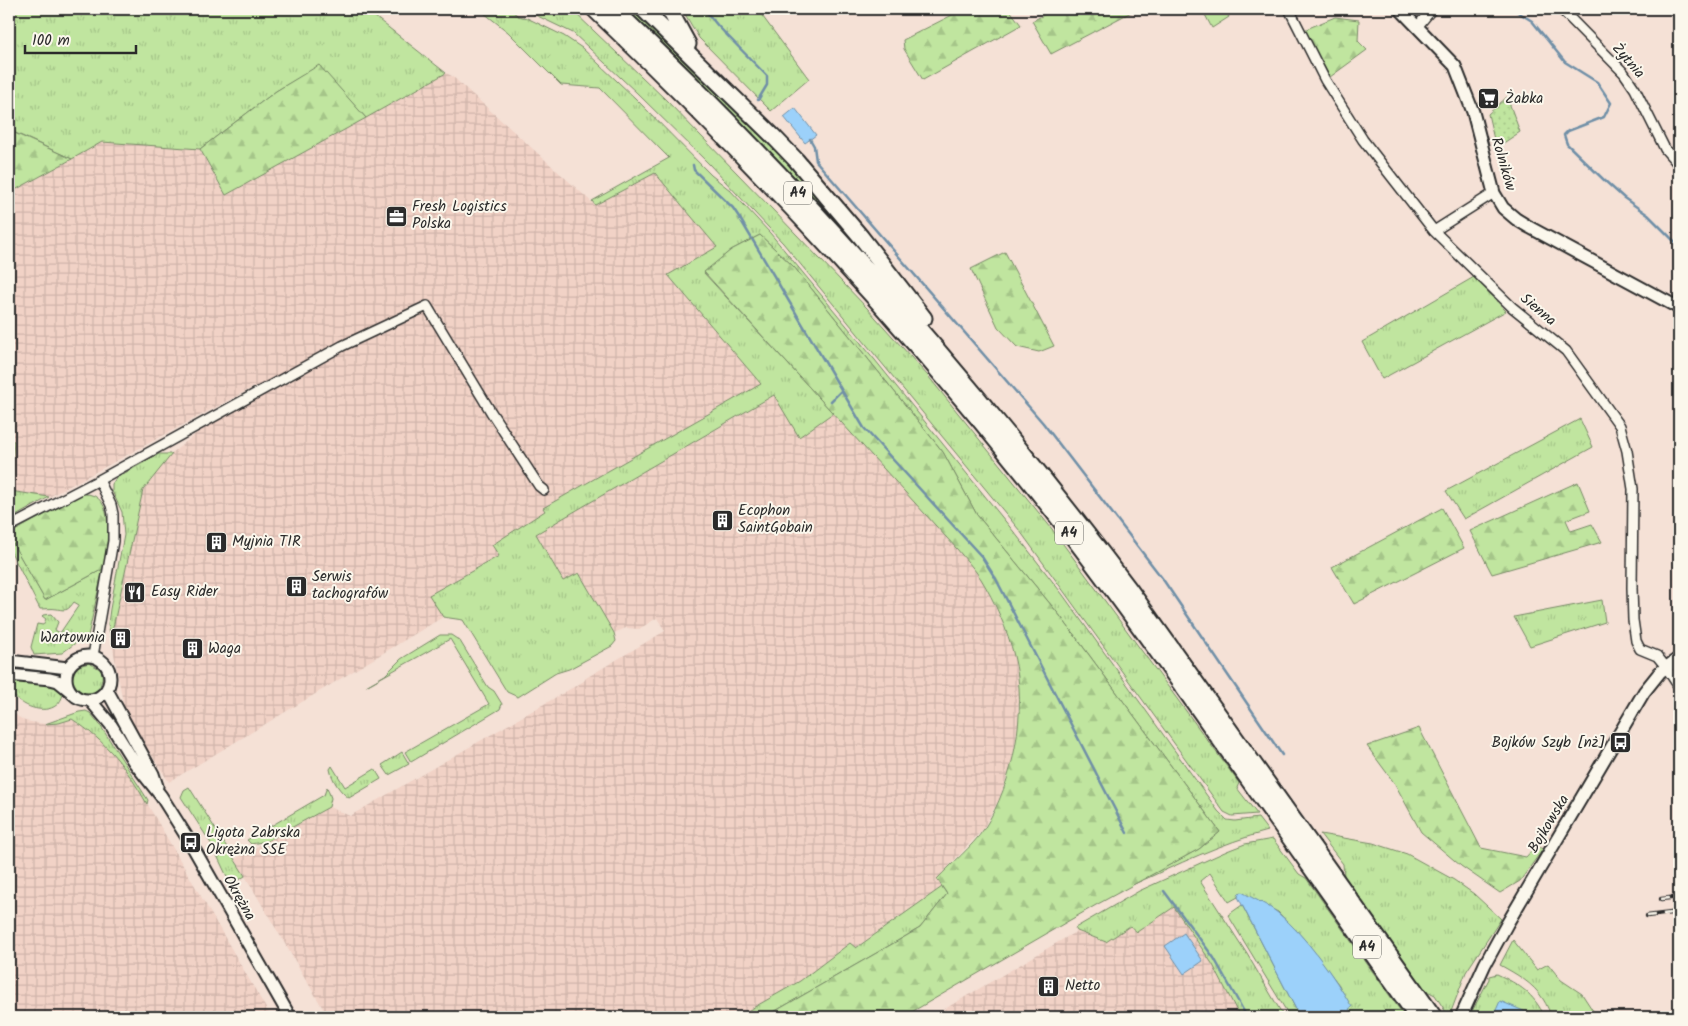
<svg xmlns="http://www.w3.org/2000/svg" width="1688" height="1026" font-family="Kalam,sans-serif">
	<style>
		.industrial { fill: url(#industrial-grid) }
		.grass { fill: url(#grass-tufts); stroke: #768865 }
		.forest { fill: url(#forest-firs); stroke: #768865 }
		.park { fill: url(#park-dots); stroke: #768865 }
		.water { fill: #9cd1fa; stroke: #6f8fa7 }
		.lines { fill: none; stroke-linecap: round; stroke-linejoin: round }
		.stream { stroke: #6f8fa7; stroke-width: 2.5 }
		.street-casing { stroke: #2b2b2b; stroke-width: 12 }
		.secondary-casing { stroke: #2b2b2b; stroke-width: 15 }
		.highway-casing { stroke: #2b2b2b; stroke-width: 19 }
		.street { stroke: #fbf7ec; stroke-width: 9 }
		.secondary { stroke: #fbf7ec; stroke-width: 11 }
		.highway { stroke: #fbf7ec; stroke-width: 15 }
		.rail-casing { stroke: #2b2b2b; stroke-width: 4.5 }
		.rail { stroke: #fbf7ec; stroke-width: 2.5; stroke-dasharray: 8; stroke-linecap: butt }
		.labels { text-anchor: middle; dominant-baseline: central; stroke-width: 4; stroke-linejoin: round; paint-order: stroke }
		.shield { fill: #fbf7ec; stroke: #696865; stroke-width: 1 }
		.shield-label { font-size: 14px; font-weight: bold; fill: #2b2b2b }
		.street-label { font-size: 15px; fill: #2b2b2b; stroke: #fbf7ec }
		.poi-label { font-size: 15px; fill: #2b2b2b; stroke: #fbf7ec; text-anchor: start }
	</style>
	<defs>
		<pattern id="industrial-grid" width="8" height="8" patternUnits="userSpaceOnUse" patternTransform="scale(1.25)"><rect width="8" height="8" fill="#f1d2c6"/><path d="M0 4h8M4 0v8" fill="none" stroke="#cfb4aa"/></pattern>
		<pattern id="grass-tufts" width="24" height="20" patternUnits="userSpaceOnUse" patternTransform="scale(1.25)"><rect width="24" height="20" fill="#c0e59f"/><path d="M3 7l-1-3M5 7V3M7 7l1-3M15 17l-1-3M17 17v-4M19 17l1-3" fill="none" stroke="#a5c589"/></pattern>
		<pattern id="forest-firs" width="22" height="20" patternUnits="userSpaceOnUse" patternTransform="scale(1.25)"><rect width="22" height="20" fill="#c0e59f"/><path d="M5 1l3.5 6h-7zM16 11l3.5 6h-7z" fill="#a5c589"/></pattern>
		<pattern id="park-dots" width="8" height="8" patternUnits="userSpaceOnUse" patternTransform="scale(1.25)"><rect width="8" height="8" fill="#c0e59f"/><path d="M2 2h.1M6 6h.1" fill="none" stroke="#a5c589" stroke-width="1.8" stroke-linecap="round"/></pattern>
	</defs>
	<rect width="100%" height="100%" fill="#f5e1d6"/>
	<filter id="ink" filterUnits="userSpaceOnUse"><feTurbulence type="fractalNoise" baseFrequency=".02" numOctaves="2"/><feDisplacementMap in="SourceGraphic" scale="10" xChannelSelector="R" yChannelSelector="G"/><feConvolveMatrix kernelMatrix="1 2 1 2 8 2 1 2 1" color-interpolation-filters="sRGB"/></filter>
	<g filter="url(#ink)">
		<!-- industrial -->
		<path class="industrial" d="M446 73 452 76 595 205 655 173 717 247 668 275 761 384 543 508 545 511 492 545 499 556 430 595 443 617 169 782 125 714 111 637 143 490 167 457 257 385 49 497 9 491 14 441 9 440V191L15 190 102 142 200 149 226 195Z
			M775 395 799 437 833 413 957 549 981 578 1001 619 1014 656 1019 690 1018 725 1012 763 999 799 983 829 937 879 942 887 855 948 850 943 800 981 737 1017H328L235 859 329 807 350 816 584 681 586 678 665 631 657 618 639 629 626 628 614 633 579 573 563 581 535 534Z
			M9 711 25 721 45 724 59 723 72 719 92 732 114 753 130 774 271 1017H9Z
			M1174 907 1213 965 1240 1017H931L1077 931 1106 942 1130 926 1137 932Z"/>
		<!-- grass -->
		<path class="grass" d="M9 9H365L446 73 366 118 319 66 276 91 200 149 102 142 72 159 9 130Z
			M479 9H510L518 16 527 18 564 36 582 48 635 98 711 175 730 190 770 233 875 360 1018 537 1063 595 1218 811 1227 820 1235 821 1258 818 1268 831C1221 843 1177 865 1132 885L1199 849 1220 832 1061 617 977 515 943 452 794 267 760 235 731 250 704 273 833 413 799 437 774 395 536 534 563 581 579 573 614 633 616 641 612 646 569 669 556 673 518 697 507 692 463 620 443 617 429 595 499 556 492 545 545 511 543 508 761 384 668 275 717 247 655 173 595 205 592 201 669 158 600 88 561 85 508 32Z
			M523 9H571L665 99 772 209 867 308 928 376 1052 529 1239 783 1237 788 1257 814 1232 816 1224 812 1020 531 783 243 709 164 637 93 573 33Z
			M625 9H637L783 154 868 257 745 127Z
			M682 9H757L809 79 771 111 699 38Z
			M1474 277 1506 311 1382 379 1362 342Z
			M1580 419 1593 447 1464 519 1446 491Z
			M9 440 14 441 10 491 49 497 9 520Z
			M159 454H172L143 490 111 637 108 624 110 609 124 535 122 512 112 491V484L116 478Z
			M12 542 45 600 103 569 88 636H85L62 653 34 655 31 647 37 624 43 625 46 619 42 616 43 615 51 614 58 622 55 630 60 633 79 605 74 602C68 610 67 611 57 609 52 608 46 609 40 609L9 548V544Z
			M1602 600 1605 622 1530 646 1514 617Z
			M440 635H451L460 641 488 687 494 691 502 704 500 709 411 762 405 752 489 704 450 639 366 686 385 675 401 659Z
			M89 663 100 669C106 680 98 683 100 692 84 703 75 687 70 674L75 667Z
			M9 679C26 681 52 677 63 694 59 714 34 712 21 702 16 699 13 694 9 691Z
			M86 711 90 713 98 722 148 800 147 804C126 767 107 742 72 719L59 723 45 724 79 712Z
			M402 752 409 764 389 775 382 765Z
			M332 766 345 787 375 769 381 779 349 798C340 792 332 780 330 769Z
			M189 787 245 876 231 885 212 845 181 797 184 790Z
			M327 787 331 798 329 807 267 841 251 844 247 840 324 795Z
			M1320 834 1373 843 1407 854 1454 880 1474 894 1501 919 1466 972 1449 1017 1435 995 1425 990 1344 876 1343 864Z
			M1273 839 1299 874 1306 878 1405 1017H1355L1349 1009 1339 985 1304 939 1278 912 1239 893 1238 897 1229 902 1210 873 1200 881 1247 954 1284 1017H1240L1213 965 1174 907 1137 932 1130 926 1106 942 1077 931 1075 928 1139 891 1227 851 1245 844Z
			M942 887 947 894 920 928 765 1017H737L800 981 850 943 856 948Z
			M1242 905 1300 1017H1290L1228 915Z
			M1513 940 1537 970 1548 964 1561 980 1582 994 1597 1017H1552C1549 1011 1547 1005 1543 999 1533 983 1516 974 1500 965Z
			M1497 974C1520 985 1533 993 1545 1017H1469L1489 979V976Z"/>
		<!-- forest -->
		<path class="forest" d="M964 9H1009L1021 25 923 80 904 49 903 40Z
			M1055 9H1137L1051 54 1032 21Z
			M1202 9H1225L1229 17 1212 28Z
			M1335 17 1359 20 1358 41 1367 50 1330 77 1304 30Z
			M319 65 366 118 226 195 200 149 276 91Z
			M9 131H10L72 159 15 190 9 191Z
			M760 235 794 267 943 452 977 515 1061 617 1220 832 1199 849 1096 905 903 1017H765L920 928 947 894 937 879C952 863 972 847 984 829 1014 782 1028 710 1014 656 1008 631 994 600 981 579 974 568 965 559 957 549L704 272 731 250Z
			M1005 252 1054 346 1039 352 1017 347 998 327 971 269Z
			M1578 482 1590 511 1566 520 1571 531 1592 524 1602 542 1492 574 1470 531Z
			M83 494C118 492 107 548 103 569L45 600 9 537V534Z
			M1442 508 1464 548 1354 604 1332 567Z
			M1419 728 1481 848 1526 857 1536 846 1543 849 1520 881 1500 893 1461 866 1421 832 1395 784 1367 746Z"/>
		<!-- park -->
		<path class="park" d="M1507 97 1520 132 1496 148 1488 114Z"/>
		<!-- water -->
		<path class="water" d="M795 108 816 135 805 143 784 117Z
			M1242 892C1254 899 1268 905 1278 913 1307 937 1333 975 1352 1007L1349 1009 1355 1017H1300L1238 897 1239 893Z
			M1184 933 1203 961 1184 974 1165 946Z
			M1500 1001 1538 1017H1493Z"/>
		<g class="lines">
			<!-- stream -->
			<path class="stream" d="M704 9 718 26 767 76V85L758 100
				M1513 9 1532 21 1565 62 1597 82 1611 103 1604 117 1568 131 1564 135 1567 144 1604 180 1624 198 1648 215 1679 246
				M810 139 814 146 816 161 1043 423 1162 578 1282 755
				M693 165 694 170 733 208 739 217 864 428 982 557 996 579 1127 833
				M831 401 841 391
				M1164 891 1214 958 1247 1017"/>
			<defs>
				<path id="street" d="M1289 9 1325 80 1363 140 1434 231 1512 307 1566 351 1620 426 1627 451 1633 489 1632 588 1633 620 1636 641 1640 649 1657 656 1666 667 1679 687
					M1561 9 1624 73 1635 89 1665 149 1679 165
					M1417 27 1432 9
					M1434 231 1494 193
					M9 527 99 480 342 346 427 306 491 412 539 486 544 490
					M93 656 113 541V514L111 505 99 480"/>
				<path id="secondary" d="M1400 9 1455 66 1473 112 1494 193 1503 208 1516 219 1529 227 1679 308
					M66 678a22 22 0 1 1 44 0a22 22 0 1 1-44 0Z
					M9 661 68 668
					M9 675 50 679 58 681 69 690
					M107 690 153 774 157 786
					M90 700 111 725 134 762 161 796 190 842 290 1017
					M1461 1017 1485 964 1507 924 1644 692 1660 672 1679 658"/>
				<path id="highway" d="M594 9C750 158 898 316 1033 486 1100 570 1162 657 1223 744 1288 835 1352 926 1417 1017
					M614 9C803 187 974 383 1130 590L1434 1017
					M643 9 772 135 796 160 861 237 924 318
					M669 9 688 44"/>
			</defs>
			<!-- street casing -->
			<use href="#street" class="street-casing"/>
			<!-- secondary casing -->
			<use href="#secondary" class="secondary-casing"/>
			<!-- highway casing -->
			<use href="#highway" class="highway-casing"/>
			<!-- street -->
			<use href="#street" class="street"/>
			<!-- secondary -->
			<use href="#secondary" class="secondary"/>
			<!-- highway -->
			<use href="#highway" class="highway"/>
			<defs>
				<path id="rail" d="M1661 899 1679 897
					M1647 916 1679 912"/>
			</defs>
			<!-- rail casing -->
			<use href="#rail" class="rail-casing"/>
			<!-- rail -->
			<use href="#rail" class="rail"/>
		</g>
	</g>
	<!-- icons -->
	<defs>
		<symbol id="supermarket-square" viewBox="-11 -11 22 22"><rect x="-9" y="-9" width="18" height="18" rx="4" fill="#2b2b2b" stroke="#fbf7ec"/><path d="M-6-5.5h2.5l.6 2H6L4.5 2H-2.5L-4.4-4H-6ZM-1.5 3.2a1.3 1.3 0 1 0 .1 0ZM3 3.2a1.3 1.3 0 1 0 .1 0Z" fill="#fff"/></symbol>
		<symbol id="office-square" viewBox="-11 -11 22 22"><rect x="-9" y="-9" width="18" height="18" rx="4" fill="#2b2b2b" stroke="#fbf7ec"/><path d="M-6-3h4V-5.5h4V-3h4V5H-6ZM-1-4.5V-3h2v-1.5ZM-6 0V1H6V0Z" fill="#fff"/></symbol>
		<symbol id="building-square" viewBox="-11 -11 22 22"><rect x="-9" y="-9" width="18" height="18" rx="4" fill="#2b2b2b" stroke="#fbf7ec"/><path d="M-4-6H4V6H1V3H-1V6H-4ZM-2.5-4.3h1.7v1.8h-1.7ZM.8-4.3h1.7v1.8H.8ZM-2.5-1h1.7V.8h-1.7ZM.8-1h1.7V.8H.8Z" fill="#fff"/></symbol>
		<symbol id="restaurant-square" viewBox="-11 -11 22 22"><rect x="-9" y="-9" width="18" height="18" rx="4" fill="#2b2b2b" stroke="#fbf7ec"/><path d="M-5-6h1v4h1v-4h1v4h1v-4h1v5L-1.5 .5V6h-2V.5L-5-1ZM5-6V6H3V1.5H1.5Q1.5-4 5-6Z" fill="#fff"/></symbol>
		<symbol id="bus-square" viewBox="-11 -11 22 22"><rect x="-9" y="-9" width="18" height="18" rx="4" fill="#2b2b2b" stroke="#fbf7ec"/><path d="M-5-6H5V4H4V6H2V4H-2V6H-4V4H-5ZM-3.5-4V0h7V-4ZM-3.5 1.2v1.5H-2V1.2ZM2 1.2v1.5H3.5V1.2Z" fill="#fff"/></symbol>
	</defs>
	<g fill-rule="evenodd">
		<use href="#supermarket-square" x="1476" y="86" width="25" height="25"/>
		<use href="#office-square" x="384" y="204" width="25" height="25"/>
		<use href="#building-square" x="710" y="508" width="25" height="25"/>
		<use href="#building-square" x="204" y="530" width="25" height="25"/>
		<use href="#building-square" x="284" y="574" width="25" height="25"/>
		<use href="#restaurant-square" x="122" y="580" width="25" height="25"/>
		<use href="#building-square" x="108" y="626" width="25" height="25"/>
		<use href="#building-square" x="180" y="636" width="25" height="25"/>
		<use href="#bus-square" x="1608" y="730" width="25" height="25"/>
		<use href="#bus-square" x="178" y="830" width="25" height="25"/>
		<use href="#building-square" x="1036" y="974" width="25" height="25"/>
	</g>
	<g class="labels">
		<!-- shield labels -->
		<g class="shield">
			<rect x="784" y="181.5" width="28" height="23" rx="4"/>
			<rect x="1055" y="521.5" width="28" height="23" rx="4"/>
			<rect x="1353" y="935.5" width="28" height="23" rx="4"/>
		</g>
		<g class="shield-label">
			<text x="798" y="193">A4</text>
			<text x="1069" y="533">A4</text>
			<text x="1367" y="947">A4</text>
		</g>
		<!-- street labels -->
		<g class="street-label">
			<text transform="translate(1628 61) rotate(49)">Żytnia</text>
			<text transform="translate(1503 164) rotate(74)">Rolników</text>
			<text transform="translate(1538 310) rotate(40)">Sienna</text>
			<text transform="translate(1549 824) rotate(-59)">Bojkowska</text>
			<text transform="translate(239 898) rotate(60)">Okrężna</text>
		</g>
		<!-- poi labels -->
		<g class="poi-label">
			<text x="1505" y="99">Żabka</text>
			<text x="412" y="207">Fresh Logistics<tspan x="412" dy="17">Polska</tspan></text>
			<text x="738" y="511">Ecophon<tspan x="738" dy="17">SaintGobain</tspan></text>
			<text x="232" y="542">Myjnia TIR</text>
			<text x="312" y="577">Serwis<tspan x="312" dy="17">tachografów</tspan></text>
			<text x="151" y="592">Easy Rider</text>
			<text x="105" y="638" text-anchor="end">Wartownia</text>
			<text x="208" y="649">Waga</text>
			<text x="1605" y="743" text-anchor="end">Bojków Szyb [nż]</text>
			<text x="206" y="833">Ligota Zabrska<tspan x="206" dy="17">Okrężna SSE</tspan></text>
			<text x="1065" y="986">Netto</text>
		</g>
	</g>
	<!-- margin -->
	<rect width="1688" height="1026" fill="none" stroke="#fbf7ec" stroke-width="30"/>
	<rect x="15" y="15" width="1658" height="996" fill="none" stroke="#2b2b2b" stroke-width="2" filter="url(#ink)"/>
	<!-- scale -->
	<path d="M25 45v8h111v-8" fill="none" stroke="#2b2b2b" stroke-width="2.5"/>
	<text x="32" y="45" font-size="15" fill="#2b2b2b" stroke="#fbf7ec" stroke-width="4" paint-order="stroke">100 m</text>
</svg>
